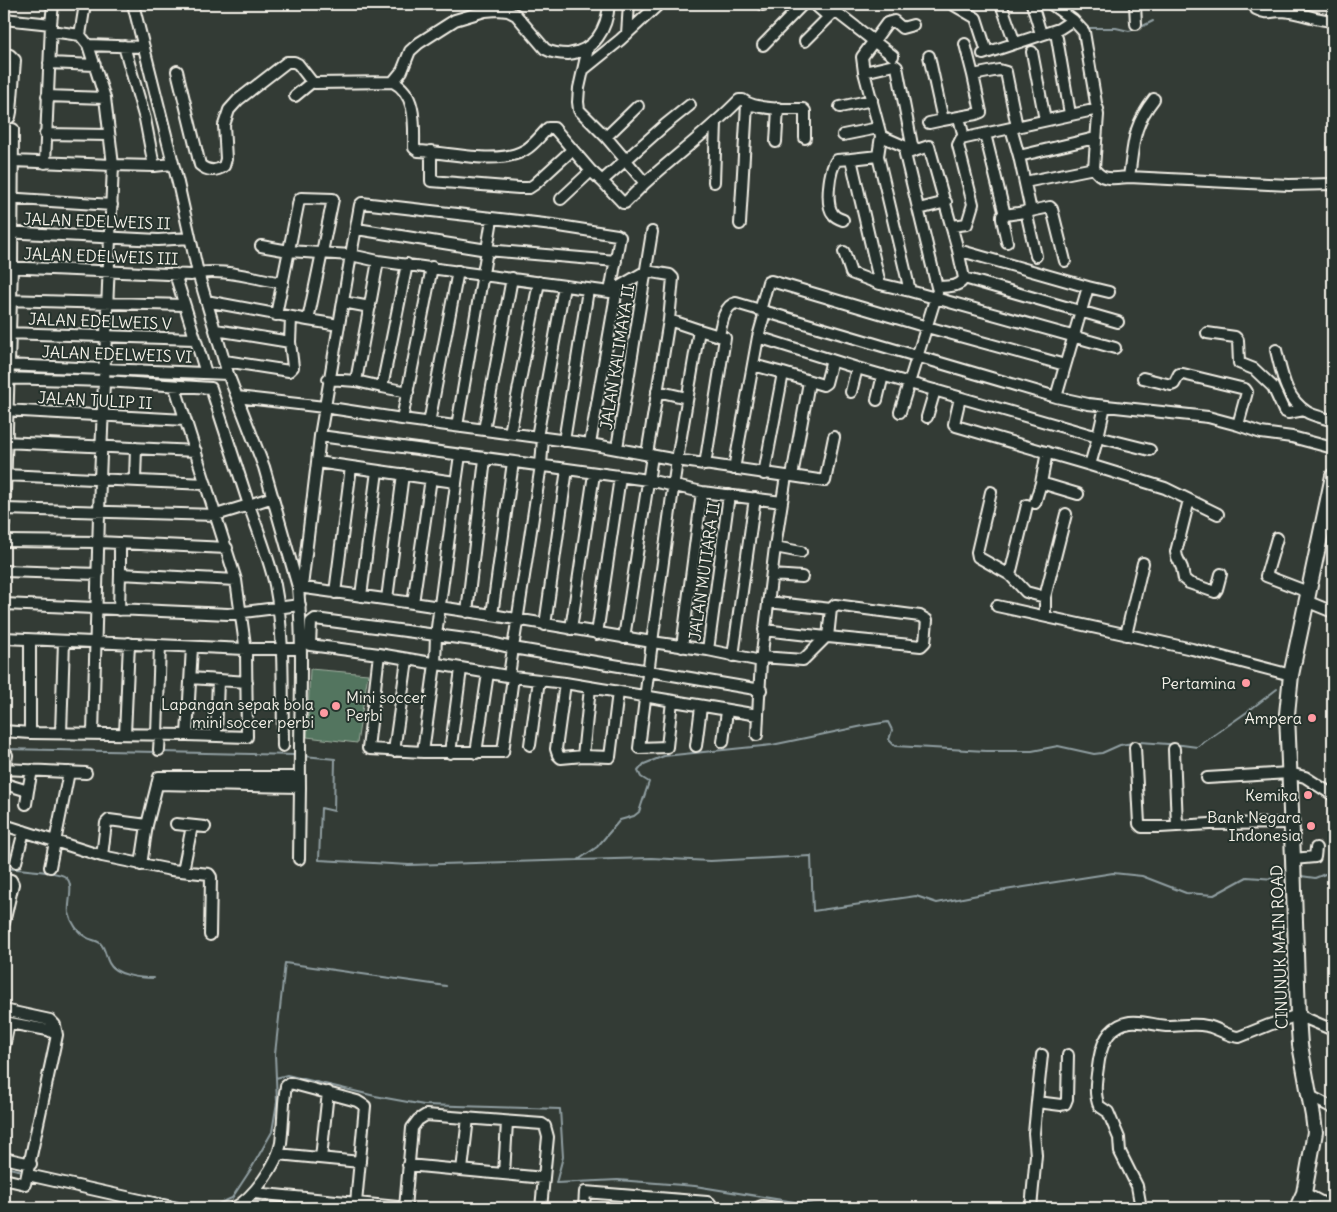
<svg xmlns="http://www.w3.org/2000/svg" width="1337" height="1212" font-family="Delius,sans-serif">
	<style>
		.green { fill: #52745e; stroke: #a3b2a3 }
		.lines { fill: none; stroke-linecap: round; stroke-linejoin: round }
		.stream { stroke: #909ea1; stroke-width: 2 }
		.minor-casing { stroke: #f4f1e8; stroke-width: 14 }
		.highway-casing { stroke: #f4f1e8; stroke-width: 18 }
		.minor { stroke: #26332d; stroke-width: 10 }
		.highway { stroke: #26332d; stroke-width: 14 }
		.poi-dot { fill: #ff9aa2; stroke: #26332d; stroke-width: 2 }
		.labels { text-anchor: middle; dominant-baseline: central; stroke-width: 4; stroke-linejoin: round; paint-order: stroke }
		.street-label { font-size: 16px; fill: #f4f1e8; stroke: #26332d }
		.poi-label { font-size: 16px; fill: #f4f1e8; stroke: #26332d; text-anchor: end }
	</style>
	<rect width="100%" height="100%" fill="#333b35"/>
	<filter id="ink" filterUnits="userSpaceOnUse"><feTurbulence type="fractalNoise" baseFrequency=".02" numOctaves="2"/><feDisplacementMap in="SourceGraphic" scale="10" xChannelSelector="R" yChannelSelector="G"/><feConvolveMatrix kernelMatrix="1 2 1 2 8 2 1 2 1" color-interpolation-filters="sRGB"/></filter>
	<g filter="url(#ink)">
		<!-- green -->
		<path class="green" d="M310 669 368 674 357 743 307 737Z"/>
		<g class="lines">
			<!-- stream -->
			<path class="stream" d="M1086 28H1116L1129 31 1139 28 1153 21
				M4 749 157 752
				M161 752 296 755
				M304 756 335 759 334 811 321 808 319 860 409 865 578 860 597 847 620 820 634 816 639 812 649 782 641 777 638 771 644 764 664 756 772 745 863 726 888 722 892 730 889 740 895 746 986 751H1032L1058 746 1094 754 1102 753 1120 745 1140 742 1182 745 1197 747 1247 712 1277 689
				M578 860 651 858 710 861 811 856 813 911 916 896 937 903 993 892 1113 873 1142 876 1186 893 1214 895 1247 877 1275 879 1286 878
				M4 868C15 869 56 871 64 876 76 883 67 902 69 913 71 922 78 933 86 937 90 940 96 940 100 943 106 949 105 956 109 963 115 976 142 978 154 978
				M1301 876 1315 878 1325 874 1333 873
				M276 1078 287 1075 375 1096 424 1105 560 1109 563 1157 556 1183 618 1180 695 1186 831 1208
				M4 1167 23 1171
				M133 1193 209 1208 232 1198 251 1169 272 1132 277 1102 275 1054 285 963 446 986"/>
			<defs>
				<path id="minor" d="M85 4 80 35 88 45
					M133 4 178 183 198 273 228 374 264 467 298 587C304 654 299 720 300 787L157 784
					M814 4 829 17
					M952 4 976 18 987 52
					M1001 4 1015 43
					M1032 4 1041 34
					M1135 4 1136 24
					M763 5 765 4
					M1256 9C1268 15 1270 11 1282 11 1300 12 1316 20 1333 21
					M835 11 893 56
					M4 19 51 24
					M51 31 80 35
					M627 34 629 4
					M1057 38 1070 114
					M805 41 842 4
					M965 44 973 75 999 70 1006 72 1017 127
					M763 45 803 4
					M124 46 145 119 154 166
					M144 47 88 45 105 98 113 165 154 166 172 164
					M588 48 579 88 578 102 579 110 606 137 645 183C676 155 710 130 739 100H743C754 110 788 109 803 109L805 111V138
					M1032 52 1045 120
					M4 54 10 55 15 60 11 112 10 117 4 121
					M983 54 1059 29 1073 20
					M929 56 943 120 959 117 964 138
					M49 63 95 65
					M584 69 620 40 659 4
					M177 71 200 165C207 171 216 172 224 166L226 159 224 125 229 110 238 100 287 62H294L298 64 312 82 315 83 393 82 402 71 410 51 419 43 455 20 485 11 497 10 508 11 516 15 545 49C552 53 559 54 568 54 595 51 607 29 609 4
					M864 72 862 57 887 23 894 21 902 28 913 25
					M393 82C417 94 414 125 414 148L418 151C449 152 498 166 525 150 534 145 541 135 548 128H554L591 171 602 181 665 125 690 105
					M47 96 105 98
					M295 96 312 82
					M840 107 872 100
					M959 117 976 114 981 112 973 75
					M929 123 943 120
					M1011 128 1019 156
					M45 134 108 135
					M985 134 1005 215 1031 211
					M843 135 878 128
					M881 136 913 150
					M606 137 638 106
					M776 142 778 108
					M929 146 958 250 964 278C960 288 946 286 937 287L905 154Z
					M913 150 897 67 894 65 864 72 881 136 878 156 910 291 1115 348
					M431 151V181L519 188H529L535 184 572 150
					M851 159 878 156
					M13 161 113 165 100 479 93 733
					M45 163 51 24 53 4
					M1094 168C1101 182 1115 178 1129 177L1289 185 1333 184
					M1129 177C1134 144 1132 127 1154 99
					M602 181 623 203H625L645 183
					M714 182 716 122
					M1025 182 1094 168 1098 115 1084 32 1073 20 1051 4
					M4 198 112 205
					M561 199 591 171
					M919 209 946 202
					M1026 211 1036 256
					M1005 215 1002 216V219L1007 242
					M492 219 487 250 616 261
					M843 220C840 219 835 217 833 214 825 205 829 169 837 160L851 159 880 284 910 291
					M740 224 747 104
					M952 226 967 224 973 204 958 145 961 139 1098 109
					M357 229 487 250 457 426
					M4 232 158 240 190 238
					M261 246 289 251 351 255 320 436 567 469
					M958 250 1088 287 1056 397
					M844 252 851 273 880 284
					M378 261 356 381 382 387 407 264
					M1065 261 1052 209 1050 207 1031 211 1019 156 1095 138
					M4 267 191 275C217 266 256 279 283 283
					M175 274 206 373
					M964 278 1118 322
					M1088 287 1109 292
					M610 292 620 237 617 235 553 225 362 203 360 205 351 255 378 261 610 292 646 271 670 275 673 278 669 320
					M4 300 184 305
					M206 301 308 320
					M343 302 370 307
					M760 311 768 282 771 281 927 327 1065 365
					M276 315 299 200 301 198 333 199 308 320 339 325
					M216 330 290 342 291 318
					M6 333 195 339
					M1207 333 1235 337 1238 340 1239 363 1254 369 1273 387 1284 411 1288 413 1304 410
					M758 337 857 368 1098 437 1105 406
					M1276 350C1282 374 1285 398 1307 412 1313 416 1326 418 1333 421
					M225 361 289 371 293 367 290 342
					M4 365 228 374
					M753 365 783 373 764 474
					M783 373 823 385 826 383 832 360
					M4 378 105 381 211 388 249 505 273 497
					M1143 378 1171 385 1174 384 1179 374H1183L1245 389 1247 392 1238 425
					M328 379 356 381
					M175 387 236 580 246 652 247 737 187 735 192 647
					M382 387 408 392
					M657 391 687 398
					M851 392 857 368
					M237 397 324 407 402 419 590 444 677 460 699 330 719 336C721 325 724 305 736 303L1056 397 1088 404 1208 417 1238 425 1261 433 1292 437 1333 448
					M960 398 954 424 956 426 1090 465 1098 437 1150 450
					M877 400 883 375
					M4 410 185 420
					M900 412 937 293
					M927 417 935 390
					M402 419 432 267
					M429 423 458 271
					M484 430 512 278
					M510 433 539 282
					M537 437 564 286
					M543 438 541 465 513 648 761 690
					M564 441 588 290
					M4 442 196 451
					M590 444 617 289
					M617 448 652 232
					M1047 452 1041 483 1078 494
					M647 454 669 320 699 330
					M317 462 320 436
					M513 462 492 615 652 642 677 460 786 476
					M705 465 725 338 719 336
					M1090 465 1165 488 1218 514
					M734 469 758 337 765 312
					M4 475 206 484
					M792 476 825 481 834 437
					M135 480 136 448
					M456 483 460 455
					M991 492 977 552 978 557 1010 575 1026 592 1045 597
					M1189 500 1176 552 1177 557 1182 568 1184 579 1189 583 1215 592 1217 589 1221 574
					M1035 503 1041 483
					M4 509 216 515 249 505C258 531 269 558 275 585 285 637 282 693 283 746
					M4 524 12 267 13 129
					M1277 538 1266 576 1308 592
					M4 541 98 542 227 548
					M120 544V574L236 580
					M775 547 801 552
					M4 571 98 574
					M772 575 802 577
					M1010 575 1027 505
					M298 587 413 603 431 478
					M302 587 317 462 455 482 456 484 436 635 315 619 311 622 310 645 379 654 513 677 565 683 758 715 761 661 775 547 786 476H792L809 382
					M335 593 351 467
					M361 596 377 471
					M387 599 403 474
					M1306 601 1333 612
					M768 602 831 609
					M413 603 492 615
					M4 604 228 614 300 605
					M997 606 1192 649 1291 675
					M119 610 120 574
					M467 612 485 459
					M1045 615V597L1066 514
					M545 625 567 469 648 480 702 492 782 502
					M571 629 594 474
					M764 630 826 637
					M597 634 620 477
					M1126 635 1143 563
					M4 638 245 649H300
					M624 638 652 456
					M682 647 702 492
					M708 650 729 495
					M379 654 368 748 370 749 423 752H503L513 677
					M733 656 755 498
					M761 657 803 660 826 637H828L921 646 925 642 927 620 920 616 835 605 831 609 828 637
					M191 678 247 682
					M565 683 556 749 558 755 561 758 583 756 610 757 618 692
					M672 701 667 747 639 748 652 642 708 650 761 661
					M4 731 30 733 187 735
					M30 733V640
					M61 733 64 641
					M125 734 129 643
					M157 734 160 645
					M757 735 758 715
					M216 736 218 680
					M723 742 727 711
					M530 745 539 680
					M696 746 701 707
					M1135 747 1139 824 1142 827H1160L1210 824 1292 823
					M1174 749 1177 826
					M159 750 160 734
					M394 751 407 660
					M423 752 435 664 436 635 488 642 513 648 509 676
					M450 753 461 669
					M476 753 488 673
					M583 756 590 688
					M5 769 86 773
					M4 774 7 755
					M1207 778 1289 773 1305 777 1333 795
					M4 783 5 784 28 791 32 770
					M26 804 28 791
					M176 824 205 827
					M4 825 102 856 171 870 209 874 211 877 210 935
					M102 856 106 823 109 820 147 825
					M299 859 300 787
					M1293 859 1315 857 1316 848
					M16 862 24 831
					M141 865 147 825 159 777H299
					M50 867 69 772
					M183 871 192 826
					M4 878 11 880 13 884 4 923
					M4 1010 50 1020 55 1025 57 1035 25 1184 4 1179
					M4 1022 48 1030 57 1035
					M4 1047 9 1023
					M1310 1096 1333 1108
					M1037 1102 1061 1105 1065 1104 1067 1099 1068 1055
					M278 1154 360 1162
					M4 1158 31 1164
					M321 1158 328 1092
					M408 1165 544 1178
					M462 1170 468 1118
					M504 1174 507 1122
					M28 1175 176 1208
					M254 1193 408 1208
					M1304 1193 1332 1208
					M242 1204 277 1208
					M234 1208C253 1198 277 1165 281 1143 283 1127 283 1109 285 1093L286 1086 290 1083 357 1101 365 1106 356 1203
					M405 1208 412 1128 418 1120 426 1115 542 1124 545 1126 548 1137 541 1208
					M584 1208 585 1192 707 1202 710 1203 713 1208
					M757 1208 762 1206 777 1208
					M1031 1208 1036 1155 1034 1133 1037 1102 1042 1055
					M1141 1208 1137 1186 1120 1152 1119 1138 1108 1112 1099 1106C1093 1092 1097 1075 1099 1060 1102 1042 1110 1025 1130 1022 1142 1020 1156 1026 1169 1026 1182 1026 1194 1023 1207 1026 1218 1028 1229 1037 1239 1037L1269 1025 1298 1015 1333 1030"/>
				<path id="highway" d="M1297 1208 1304 1193 1315 1132 1313 1116 1300 1045 1298 1015 1293 859 1287 714 1291 675 1333 476"/>
			</defs>
			<!-- minor casing -->
			<use href="#minor" class="minor-casing"/>
			<!-- highway casing -->
			<use href="#highway" class="highway-casing"/>
			<!-- minor -->
			<use href="#minor" class="minor"/>
			<!-- highway -->
			<use href="#highway" class="highway"/>
		</g>
	</g>
	<!-- markers -->
	<g class="poi-dot">
		<circle cx="1246" cy="683" r="5"/>
		<circle cx="336" cy="706" r="5"/>
		<circle cx="324" cy="713" r="5"/>
		<circle cx="1312" cy="718" r="5"/>
		<circle cx="1308" cy="795" r="5"/>
		<circle cx="1311" cy="826" r="5"/>
	</g>
	<g class="labels">
		<!-- street labels -->
		<g class="street-label">
			<text transform="translate(97 221) rotate(2)">JALAN EDELWEIS II</text>
			<text transform="translate(101 256) rotate(2)">JALAN EDELWEIS III</text>
			<text transform="translate(100 321) rotate(2)">JALAN EDELWEIS V</text>
			<text transform="translate(117 354) rotate(2)">JALAN EDELWEIS VI</text>
			<text transform="translate(617 357) rotate(-81)">JALAN KALIMAYA II</text>
			<text transform="translate(95 400) rotate(3)">JALAN TULIP II</text>
			<text transform="translate(704 571) rotate(-82)">JALAN MUTIARA II</text>
			<text transform="translate(1279 947) rotate(-92)">CINUNUK MAIN ROAD</text>
		</g>
		<!-- poi labels -->
		<g class="poi-label">
			<text x="1236" y="683">Pertamina</text>
			<text x="346" y="697" text-anchor="start">Mini soccer<tspan x="346" dy="18">Perbi</tspan></text>
			<text x="314" y="704">Lapangan sepak bola<tspan x="314" dy="18">mini soccer perbi</tspan></text>
			<text x="1302" y="718">Ampera</text>
			<text x="1298" y="795">Kemika</text>
			<text x="1301" y="817">Bank Negara<tspan x="1301" dy="18">Indonesia</tspan></text>
		</g>
	</g>
	<!-- margin -->
	<rect width="1337" height="1212" fill="none" stroke="#26332d" stroke-width="20"/>
	<rect x="10" y="10" width="1317" height="1192" fill="none" stroke="#f4f1e8" stroke-width="2" filter="url(#ink)"/>
</svg>
